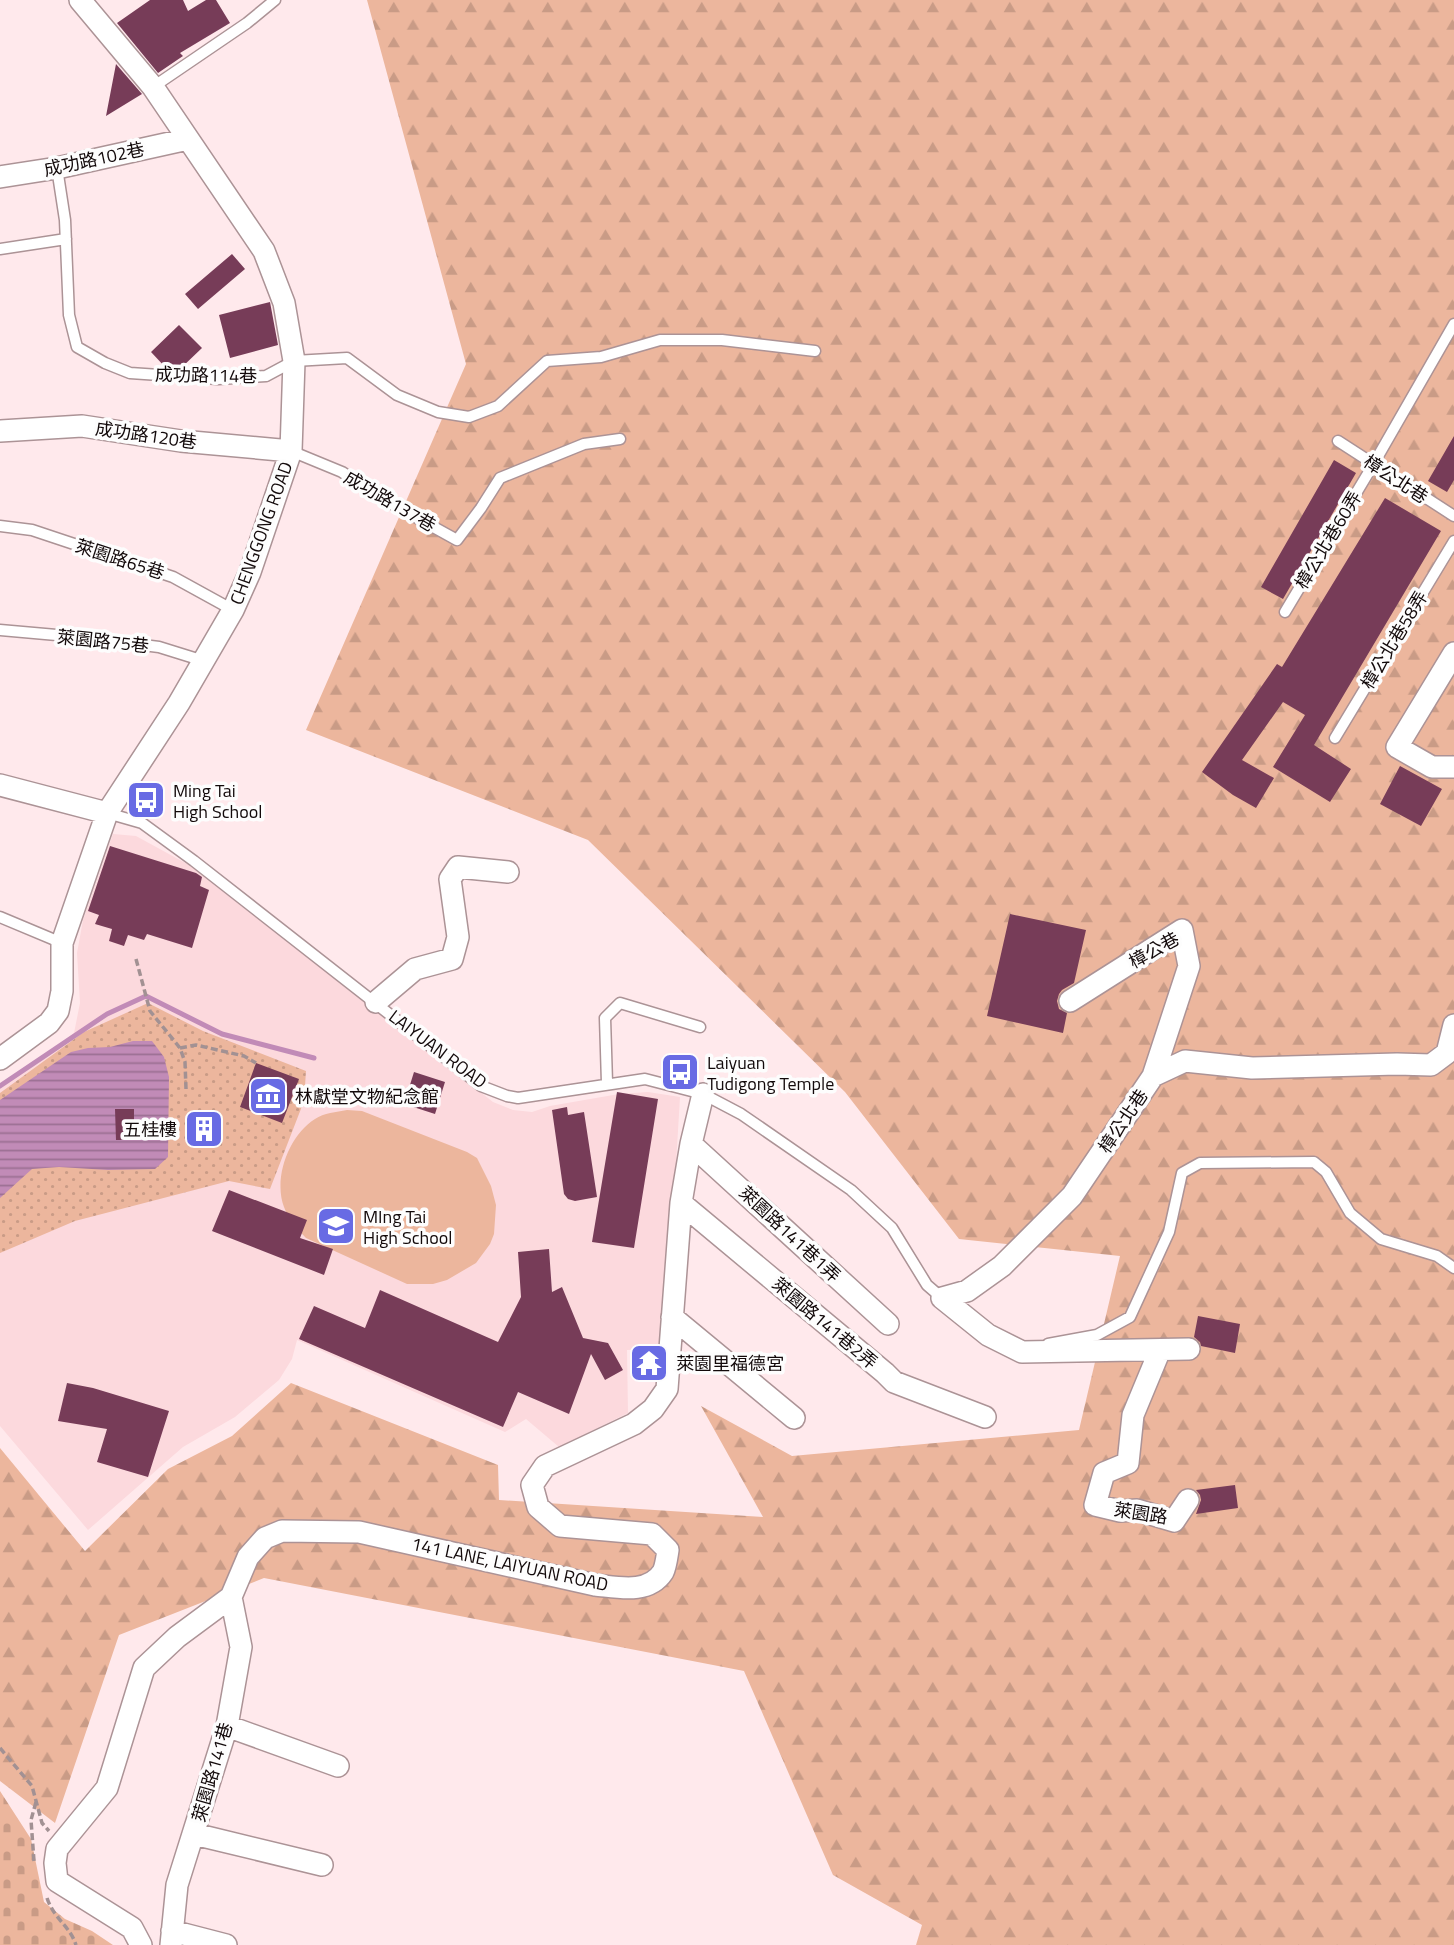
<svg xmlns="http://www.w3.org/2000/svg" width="1454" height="1945" font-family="'Titillium Web','Noto Sans TC',sans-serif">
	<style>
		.built { fill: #fcd9dd }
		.grass { fill: url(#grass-dots) }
		.forest { fill: url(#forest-firs) }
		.cemetery { fill: url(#cemetery-stones) }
		.garden { fill: #ecb69d }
		.water { fill: url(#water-rules) }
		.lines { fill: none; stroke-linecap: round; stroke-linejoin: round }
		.stream { stroke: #c18bb7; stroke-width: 5 }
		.building { fill: #773c58 }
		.lane-casing { stroke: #ac9396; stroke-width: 13 }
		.street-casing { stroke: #ac9396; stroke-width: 24 }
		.path { stroke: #a29193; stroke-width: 3.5; stroke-dasharray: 7 3.5; stroke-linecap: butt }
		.lane { stroke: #fff; stroke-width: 10 }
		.street { stroke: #fff; stroke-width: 21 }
		.labels { text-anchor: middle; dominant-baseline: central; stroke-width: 7; stroke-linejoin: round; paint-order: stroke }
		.street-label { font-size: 18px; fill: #12090a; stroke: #fdfdfd }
		.poi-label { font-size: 18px; fill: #12090a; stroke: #fdfdfd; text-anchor: start }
	</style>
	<defs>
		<pattern id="grass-dots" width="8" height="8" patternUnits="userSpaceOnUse" patternTransform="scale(1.75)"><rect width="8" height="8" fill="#ecb69d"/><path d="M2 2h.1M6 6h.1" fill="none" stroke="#c99b86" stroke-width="1.8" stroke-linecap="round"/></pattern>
		<pattern id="forest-firs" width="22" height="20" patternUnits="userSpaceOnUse" patternTransform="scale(1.75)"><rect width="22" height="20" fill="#ecb69d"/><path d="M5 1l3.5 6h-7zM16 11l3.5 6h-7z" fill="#c99b86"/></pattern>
		<pattern id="cemetery-stones" width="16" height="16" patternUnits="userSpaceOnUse" patternTransform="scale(1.75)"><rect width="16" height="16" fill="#ecb69d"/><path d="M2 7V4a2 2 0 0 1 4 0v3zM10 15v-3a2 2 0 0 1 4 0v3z" fill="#c99b86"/></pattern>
		<pattern id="water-rules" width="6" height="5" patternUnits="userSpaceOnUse" patternTransform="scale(1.75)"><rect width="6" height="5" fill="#c18bb7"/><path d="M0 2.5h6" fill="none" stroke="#9b7093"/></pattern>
	</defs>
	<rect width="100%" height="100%" fill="#ffe9ec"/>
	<!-- built -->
	<path class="built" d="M113 834 136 836 200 871 493 1102 513 1110 532 1112 550 1106 619 1094 648 1092 680 1097 665 1349 627 1350 628 1413 559 1447 526 1419 505 1432 297 1340 292 1359 279 1380 235 1417 183 1447 88 1530 0 1426V1089L74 1033 80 1003 77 953 83 920Z"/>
	<!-- grass -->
	<path class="grass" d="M148 1003 203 1031 306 1071 304 1101 270 1189 229 1181 75 1221 0 1253V1093L84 1032Z"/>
	<!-- forest -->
	<path class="forest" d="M367 0H1454V1945H916L922 1925 833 1875 744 1671 264 1578 119 1635 55 1823 0 1781V1448L85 1551 168 1469 232 1436 291 1383 498 1465 499 1500 763 1517 701 1406 792 1456 1079 1430 1120 1256 959 1239 845 1092 588 840 306 730 466 364Z"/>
	<!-- cemetery -->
	<path class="cemetery" d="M0 1791 31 1839 44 1902 65 1919 92 1931 113 1945H0Z"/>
	<!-- garden -->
	<path class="garden" d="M347 1110 362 1111 467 1152 477 1158 491 1186 496 1205 494 1234 490 1244 476 1263 447 1280 433 1284H407L306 1238C298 1230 288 1218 284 1207 273 1178 289 1135 315 1119 324 1113 336 1112 347 1110Z"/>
	<!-- water -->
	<path class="water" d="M133 1041H152L164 1057 169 1077 168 1157 155 1169 108 1170 59 1167 32 1169 0 1198V1100L71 1052 88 1048 110 1047Z"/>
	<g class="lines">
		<!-- stream -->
		<path class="stream" d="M0 1086 107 1014 146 996 222 1034 314 1058"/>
	</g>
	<!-- building -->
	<path class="building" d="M150 0H183L188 11 206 0H216L230 23 180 53 183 56 158 73 117 23Z
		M116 64 142 94 106 116Z
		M232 254 245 269 198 309 185 294Z
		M270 302 278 345 230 358 219 315Z
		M179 325 202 348 180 369 166 368 151 352Z
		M1454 436V480L1447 492 1428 481Z
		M1334 460 1356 473 1283 599 1261 587Z
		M1385 498 1441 531 1314 745 1351 769 1330 802 1273 767 1305 715 1283 702 1242 760 1274 778 1256 808 1233 795 1202 772 1277 664 1282 667Z
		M1400 766 1442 789 1421 826 1380 804Z
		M110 846 196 873 202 877 200 886 209 890 192 948 147 934 144 940 128 935 124 946 109 941 112 929 95 924 99 915 88 911Z
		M1010 914 1086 930 1074 983 1062 990 1059 994 1057 1001 1059 1009 1067 1013 1063 1033 987 1016Z
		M256 1063 299 1079 282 1123 240 1107Z
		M414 1072 445 1082 435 1114 404 1104Z
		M617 1092 658 1099 634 1248 592 1242Z
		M567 1107 568 1115 584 1112 597 1197 575 1201 568 1199 564 1194 552 1110Z
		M115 1109H134V1140H116Z
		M191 1115H217V1142H190Z
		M229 1190 307 1220 300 1238 333 1249 324 1275 212 1231Z
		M549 1249 552 1292 562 1287 583 1338 608 1343 623 1370 605 1380 591 1354 569 1414 518 1392 503 1427 299 1339 314 1306 365 1328 380 1290 498 1342 521 1297 518 1252Z
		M1198 1316 1240 1324 1235 1353 1201 1346 1200 1342 1194 1337Z
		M67 1383 93 1388 169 1411 148 1477 97 1462 107 1429 58 1421Z
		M1235 1485 1238 1508 1196 1514 1201 1500 1200 1495 1196 1490Z"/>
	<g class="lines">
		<defs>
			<path id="lane" d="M153 87 247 23 275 0
				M57 168 65 220 69 315 77 347 105 363 130 373 218 379 266 376 294 361 347 358 397 395 438 412 469 417 498 406 547 361 601 357 660 340H722L815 351
				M0 249 66 239
				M1338 441 1454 516
				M291 451 342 472 381 498 457 540 481 508 500 478 584 444 620 439
				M0 526 32 530 173 577 233 610
				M1285 612 1373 465 1454 324
				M0 630 79 637 159 647 204 661
				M1335 738 1454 541
				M107 813 142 823 194 861 481 1086 507 1096 518 1098 645 1079 703 1094 741 1114 851 1190 892 1228 927 1285 942 1298
				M0 917 62 943
				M607 1083 605 1018 620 1003 700 1027
				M1048 1344 1097 1335 1130 1317 1169 1232 1182 1173 1200 1163 1314 1162 1326 1172 1350 1213 1381 1239 1437 1256 1454 1268"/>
			<path id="street" d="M0 177 57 168 188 139
				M0 431 82 426 181 441 291 451
				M1454 653 1397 747 1432 767H1454
				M0 785 107 813
				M1070 1001 1182 930 1189 966 1153 1076
				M376 1002 415 969 452 959 458 937 450 879 458 867 508 872
				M0 1059 49 1023 58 1011 62 991V943L107 813 179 703 233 610 250 572 291 451 294 361 284 303 264 251 153 87 80 0
				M691 1144 888 1324
				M681 1203 885 1373 894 1382 985 1417
				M942 1298 967 1291 1002 1266 1072 1196 1153 1076 1185 1061 1252 1068 1397 1064 1431 1065 1447 1053 1454 1025
				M942 1298 988 1335 1022 1352 1189 1349
				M672 1317 794 1418
				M1160 1350 1133 1415 1128 1463 1104 1473 1095 1505 1120 1511 1137 1510 1174 1521 1188 1500
				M227 1726 338 1766
				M194 1834 322 1865
				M172 1931 226 1945
				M141 1945 132 1928 57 1881 55 1863 57 1849 107 1788 144 1668 177 1637 231 1597
				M171 1945 177 1885 227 1726 241 1647 231 1597 248 1557 265 1538 282 1531 359 1532 595 1585C617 1587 648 1595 663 1572 666 1566 667 1556 668 1550L652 1534 560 1526 538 1507 532 1485 545 1466 634 1424 653 1409 667 1389 681 1203 691 1144 703 1094"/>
		</defs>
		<!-- lane casing -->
		<use href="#lane" class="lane-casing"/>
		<!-- street casing -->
		<use href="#street" class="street-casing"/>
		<!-- path -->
		<path class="path" d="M136 959 150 1011 180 1048 185 1062 186 1089
			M180 1048 196 1045 244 1056 256 1063
			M0 1748 32 1786 42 1823 49 1831
			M34 1861 31 1820 36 1802
			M47 1898C54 1919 70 1926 76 1945"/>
		<!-- lane -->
		<use href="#lane" class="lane"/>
		<!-- street -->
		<use href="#street" class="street"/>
	</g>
	<!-- icons -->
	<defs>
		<symbol id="bus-square" viewBox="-11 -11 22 22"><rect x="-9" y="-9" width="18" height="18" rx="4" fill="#686be4" stroke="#fdfdfd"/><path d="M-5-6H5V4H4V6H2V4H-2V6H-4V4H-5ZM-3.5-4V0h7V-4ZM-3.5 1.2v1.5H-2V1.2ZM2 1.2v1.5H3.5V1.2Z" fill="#fff"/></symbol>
		<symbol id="museum-square" viewBox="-11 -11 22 22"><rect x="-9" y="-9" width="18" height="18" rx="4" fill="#686be4" stroke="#fdfdfd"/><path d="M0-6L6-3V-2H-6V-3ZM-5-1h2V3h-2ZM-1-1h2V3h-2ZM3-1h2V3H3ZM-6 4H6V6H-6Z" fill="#fff"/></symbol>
		<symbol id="building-square" viewBox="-11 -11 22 22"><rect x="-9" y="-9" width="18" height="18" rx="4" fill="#686be4" stroke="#fdfdfd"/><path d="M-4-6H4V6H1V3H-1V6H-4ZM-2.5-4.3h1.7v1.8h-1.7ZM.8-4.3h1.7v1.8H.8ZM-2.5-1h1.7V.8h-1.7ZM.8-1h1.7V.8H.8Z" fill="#fff"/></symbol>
		<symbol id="school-square" viewBox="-11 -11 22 22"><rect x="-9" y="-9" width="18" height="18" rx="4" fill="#686be4" stroke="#fdfdfd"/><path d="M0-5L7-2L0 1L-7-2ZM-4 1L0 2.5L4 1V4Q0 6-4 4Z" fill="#fff"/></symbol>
		<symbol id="temple-square" viewBox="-11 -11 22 22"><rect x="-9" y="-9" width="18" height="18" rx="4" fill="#686be4" stroke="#fdfdfd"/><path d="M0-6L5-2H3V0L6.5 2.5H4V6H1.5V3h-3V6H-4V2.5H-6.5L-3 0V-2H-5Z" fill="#fff"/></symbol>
	</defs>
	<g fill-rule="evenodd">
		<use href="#bus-square" x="124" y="778" width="44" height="44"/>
		<use href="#bus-square" x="658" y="1050" width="44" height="44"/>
		<use href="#museum-square" x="246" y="1074" width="44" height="44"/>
		<use href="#building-square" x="182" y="1107" width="44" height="44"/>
		<use href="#school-square" x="314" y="1204" width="44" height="44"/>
		<use href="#temple-square" x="627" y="1341" width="44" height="44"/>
	</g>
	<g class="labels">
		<!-- street labels -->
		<g class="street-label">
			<text transform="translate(94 159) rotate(-12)">成功路102巷</text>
			<text transform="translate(206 375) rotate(1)">成功路114巷</text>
			<text transform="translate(146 435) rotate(8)">成功路120巷</text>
			<text transform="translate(1396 479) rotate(33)">樟公北巷</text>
			<text transform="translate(390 501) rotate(30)">成功路137巷</text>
			<text transform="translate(261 533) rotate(-70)">CHENGGONG ROAD</text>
			<text transform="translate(1328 540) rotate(-59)">樟公北巷60弄</text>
			<text transform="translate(120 559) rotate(18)">萊園路65巷</text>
			<text transform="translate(1394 640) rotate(-59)">樟公北巷58弄</text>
			<text transform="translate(103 641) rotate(6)">萊園路75巷</text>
			<text transform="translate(1154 950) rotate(-29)">樟公巷</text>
			<text transform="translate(438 1049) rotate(37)">LAIYUAN ROAD</text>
			<text transform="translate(1123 1121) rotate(-56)">樟公北巷</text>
			<text transform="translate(790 1234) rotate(43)">萊園路141巷1弄</text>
			<text transform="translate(825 1323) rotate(40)">萊園路141巷2弄</text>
			<text transform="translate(1141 1513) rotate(9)">萊園路</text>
			<text transform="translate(510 1564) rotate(12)">141 LANE, LAIYUAN ROAD</text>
			<text transform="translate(212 1772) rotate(-74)">萊園路141巷</text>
		</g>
		<!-- poi labels -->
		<g class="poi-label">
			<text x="173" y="790">Ming Tai<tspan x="173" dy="21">High School</tspan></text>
			<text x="707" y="1062">Laiyuan<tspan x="707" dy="21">Tudigong Temple</tspan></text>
			<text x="295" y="1096">林獻堂文物紀念館</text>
			<text x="177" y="1129" text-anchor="end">五桂樓</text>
			<text x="363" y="1216">MIng Tai<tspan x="363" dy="21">High School</tspan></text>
			<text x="676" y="1363">萊園里福德宮</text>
		</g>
	</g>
</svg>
